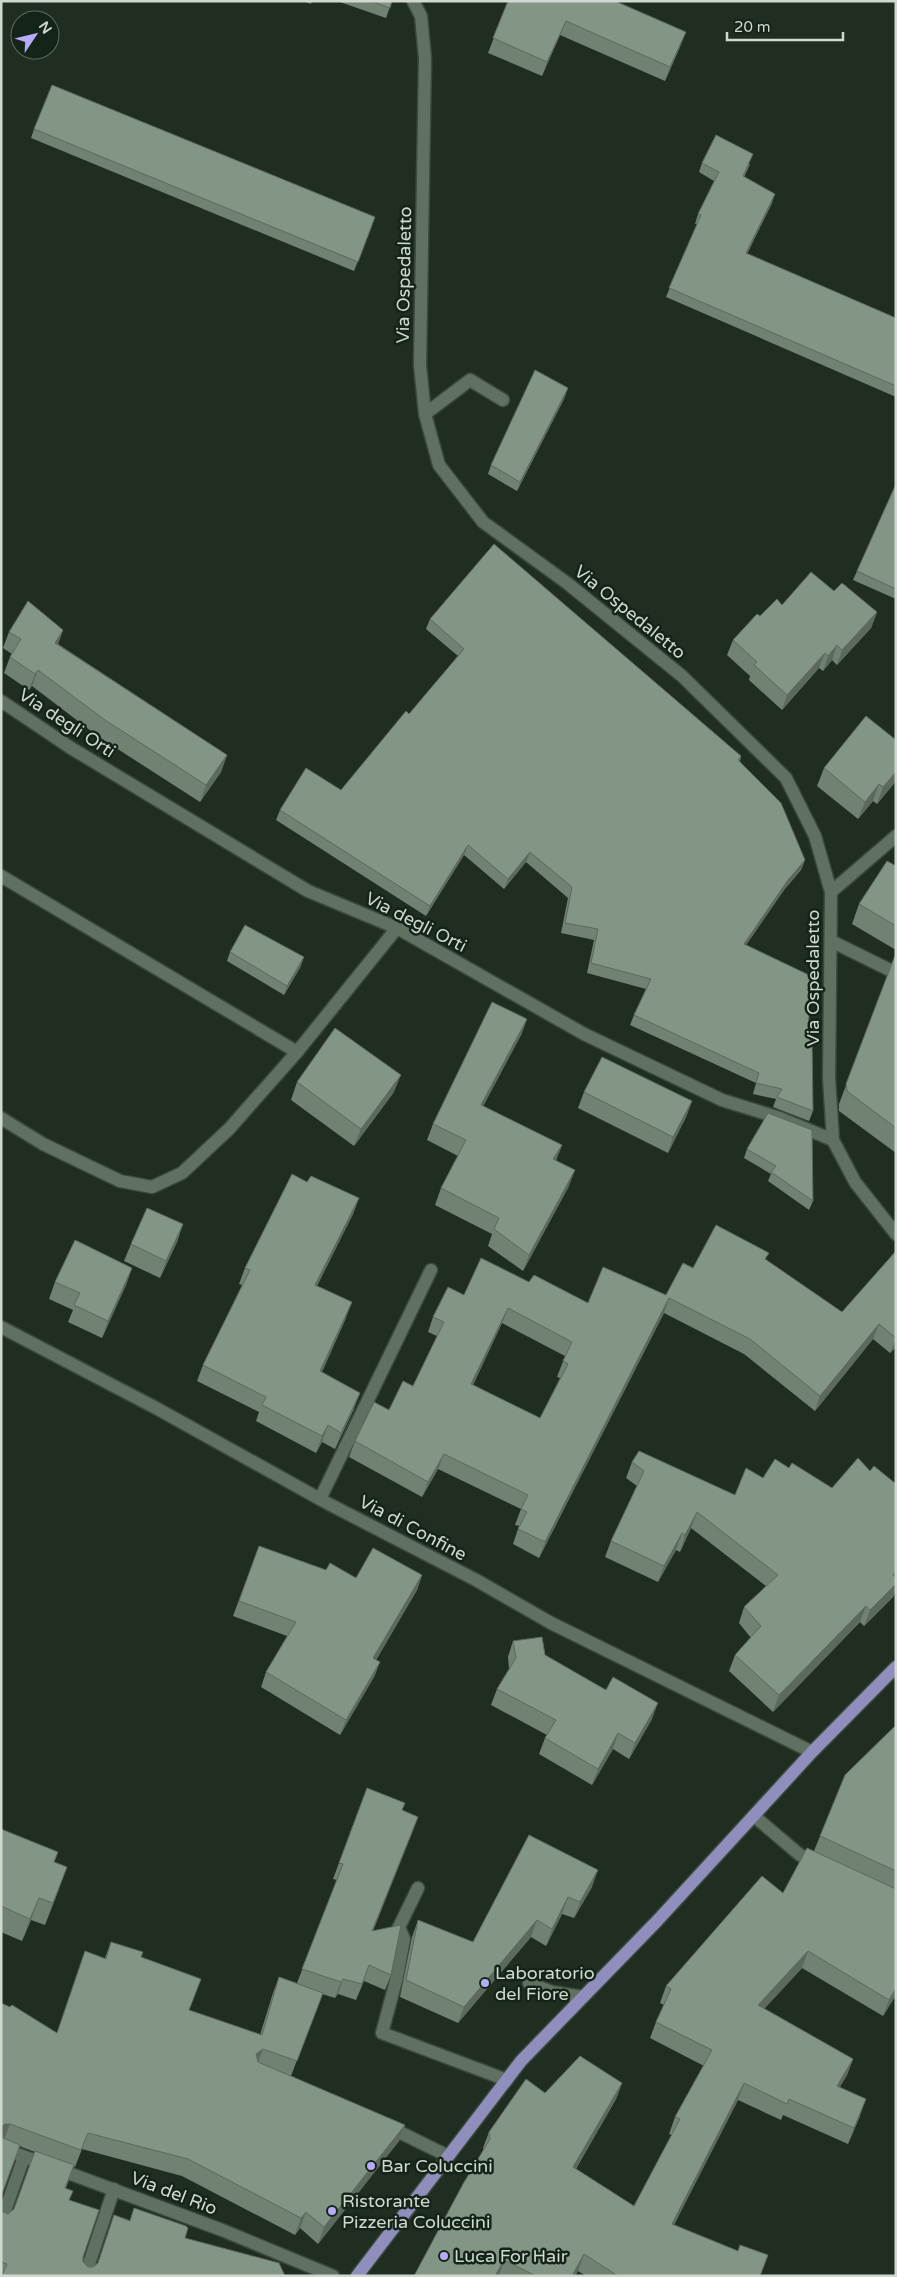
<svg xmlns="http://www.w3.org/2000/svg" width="897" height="2277" font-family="'Varela Round',sans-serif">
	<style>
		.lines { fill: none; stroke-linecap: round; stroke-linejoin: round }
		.service-casing { stroke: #3c493d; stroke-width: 15 }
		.minor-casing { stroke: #3c493d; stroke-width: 15 }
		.primary-casing { stroke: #3c493d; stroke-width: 15 }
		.service { stroke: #607162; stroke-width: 12 }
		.minor { stroke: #607162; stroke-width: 12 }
		.primary { stroke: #8f8ebd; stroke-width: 12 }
		.wall { fill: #718172; fill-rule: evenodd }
		.shaded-wall { fill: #5c695d }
		.building { fill: #839685; stroke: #5c695d; fill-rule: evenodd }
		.poi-dot { fill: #b6acf8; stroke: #152418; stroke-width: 2 }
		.labels { text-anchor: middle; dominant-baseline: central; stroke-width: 5; stroke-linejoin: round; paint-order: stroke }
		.street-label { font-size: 18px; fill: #cfd9d0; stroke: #152418 }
		.poi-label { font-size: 18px; fill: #cfd9d0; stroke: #152418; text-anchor: start }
	</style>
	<rect width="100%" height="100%" fill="#1f2e21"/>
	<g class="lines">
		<defs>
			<path id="service" d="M425 414 470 380 503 400
				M1 876 297 1052
				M831 892 896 836
				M831 941 896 973
				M320 1499 431 1270
				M754 1816 800 1855 816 1862
				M418 1888 399 1927 404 1939 397 1977 382 2033 507 2080
				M529 1983 552 1992 583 1997
				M387 2126 448 2156
				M1 2222 24 2157
				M85 2276 114 2189"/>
			<path id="minor" d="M413 1 421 16 425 58 420 365 425 414 439 465 483 522 567 583 682 676 786 778 815 836 831 892 829 1078 833 1140 855 1182 896 1234
				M1 701 71 748 308 891 397 928 584 1034 722 1100 780 1118 833 1140
				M1 1118 43 1144 120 1181 152 1187 182 1173 229 1129 297 1052 397 928
				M1 1327 156 1408 327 1503 476 1580 551 1623 812 1752
				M1 2148 222 2230 333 2276"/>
			<path id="primary" d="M357 2276 521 2061 657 1921 812 1752 896 1667"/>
		</defs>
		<!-- service casing -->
		<use href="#service" class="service-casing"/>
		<!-- minor casing -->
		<use href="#minor" class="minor-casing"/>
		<!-- primary casing -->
		<use href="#primary" class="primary-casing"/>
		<!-- service -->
		<use href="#service" class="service"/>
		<!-- minor -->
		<use href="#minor" class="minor"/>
		<!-- primary -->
		<use href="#primary" class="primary"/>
	</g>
	<!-- wall -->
	<path class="wall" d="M303 1H312L311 4Z
		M337 1H392L386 18Z
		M508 1 680 47 665 81 560 35 542 76 488 53Z
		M34 129 372 226 354 271 31 138Z
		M702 163 750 164 744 177 772 203 747 254 896 318V397L666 297 697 224H695L698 214 714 181 699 172Z
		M565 397 517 491 488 474 491 465Z
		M896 484V599L853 580 857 571Z
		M834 591 877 612 871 628 837 665 832 660 823 671 819 668 782 710 749 680 750 676 727 655 733 640 760 616 782 605Z
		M430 619 741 756 740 761 805 860 801 870 784 890 746 945 808 1035 813 1111 809 1121 773 1107 776 1099 753 1094 756 1083 630 1025 634 1015 646 989 587 973 594 940 561 933 568 898 526 862 504 889 464 855 426 916 276 820 280 810 341 790 409 714 458 656 426 629Z
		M63 630 58 644 227 755 221 772 200 802 99 737 32 686 29 690 4 673 10 657 12 654 3 648 9 632Z
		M824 768 896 781 877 804 873 801 858 819 817 786Z
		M896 866V950L852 924 859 904Z
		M230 952 301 966 284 995 227 961Z
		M896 952V1153L839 1111V1104Z
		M527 1019 521 1035 483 1106 562 1145 556 1160 569 1186 523 1271 488 1246 492 1234 435 1205 441 1188 458 1156 427 1140 433 1124Z
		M297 1082 394 1092 354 1146 291 1100Z
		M584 1092 692 1101 686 1117 668 1153 578 1108Z
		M768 1113 813 1201 809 1210 768 1181 771 1174 744 1158 747 1149Z
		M307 1182 359 1198 353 1214 317 1286 346 1318 322 1372 354 1409 335 1449 322 1442 316 1453 256 1421 259 1412 197 1381 203 1365 242 1285 239 1284 245 1268Z
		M183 1224 177 1242 160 1278 124 1261 131 1244Z
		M896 1251V1347L890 1353 873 1339 815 1411 744 1354 664 1313 539 1558 513 1544 519 1526 515 1525 521 1509 438 1469 422 1497 349 1457 355 1441 413 1386 437 1336 428 1332 433 1317 464 1295 529 1282 588 1303 666 1295 693 1268 766 1260 842 1312ZM502 1323 565 1356 557 1377 560 1378 540 1418 473 1385Z
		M132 1268 126 1285 102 1338 68 1322 73 1310 49 1299 55 1282Z
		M632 1462 735 1495 763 1478 789 1468 832 1488 870 1471 896 1484V1590L893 1597 864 1626 860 1622 773 1712 729 1671 735 1655 751 1638 739 1623 744 1607 766 1586 691 1528 680 1552 676 1550 658 1582 605 1557 611 1541 637 1486 626 1478Z
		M259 1546 326 1570 356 1578 422 1575 417 1590 376 1660 380 1662 374 1677 340 1735 261 1687 266 1672 287 1636 233 1616Z
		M513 1641 545 1655 652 1719 629 1759 613 1749 592 1785 539 1754 545 1738 547 1735 491 1705 497 1689 509 1669 508 1657Z
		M896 1725V1995L883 2016 802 1968 764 2009 853 2059 847 2075 839 2088 860 2116 848 2144 783 2115 781 2120 738 2100 674 2225 760 2276H586L578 2271 575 2276H414L484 2150 483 2148 489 2132 545 2093 622 2083 616 2099 576 2169 634 2206 672 2135 669 2134 675 2117 704 2066 650 2038 656 2022 664 2005 660 2003 666 1986 783 1893 814 1851 820 1836Z
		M367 1788 402 1810 412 1833 373 1931 391 1975 385 1990 364 1981 356 2000 338 1994 335 1998 322 1994 291 2076 405 2125 399 2141 318 2244 300 2228 295 2235 182 2176 82 2149 75 2167 74 2166 66 2188 70 2200 83 2257V2262L88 2267H93L98 2263 114 2215 185 2238 285 2276H1V2211L8 2214 14 2209 35 2152 19 2146 1 2197V2003L57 2033 105 1958 111 1942 141 1957 189 2010 260 2035 273 1993 279 1977 297 1983 337 1880 333 1879Z
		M1 1829 54 1862 59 1889 45 1925 31 1920 22 1941 1 1932Z
		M529 1835 592 1887 574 1918 562 1914 546 1946 531 1937 458 2023 400 1997 412 1937 418 1920 473 1942Z"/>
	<!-- shaded-wall -->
	<path class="shaded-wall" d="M566 21 560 35 542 76 547 62Z
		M686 32 680 47 665 81 670 67Z
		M775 194 772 203 743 262 746 253Z
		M568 388 565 397 517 491 520 482Z
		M877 612 871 628 837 665 842 650Z
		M63 630 57 647 55 643Z
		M837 645 832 660 823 671 828 656Z
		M825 653 819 668 782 710 787 695Z
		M38 670 32 686 29 690 35 674Z
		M227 755 221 772 200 802 206 785Z
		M896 772V781L877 804 883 787Z
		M879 784 873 801 858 819 865 802Z
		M468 845 464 855 426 916 430 906Z
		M530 852 526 862 504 889 508 879Z
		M805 860 801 870 784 890 740 954 744 944 788 880Z
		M304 957 301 966 284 995 287 986Z
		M527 1019 521 1035 475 1122 481 1105Z
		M401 1075 394 1092 354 1146 361 1129Z
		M692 1101 686 1117 668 1153 673 1137Z
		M562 1145 556 1161 553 1159Z
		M575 1170 569 1186 523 1271 529 1255Z
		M359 1198 353 1214 309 1301 315 1285Z
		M183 1224 177 1242 160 1278 166 1261Z
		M132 1268 126 1285 102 1338 108 1321Z
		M669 1298 664 1313 539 1558 545 1542Z
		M352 1302 346 1318 314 1388 320 1371Z
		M508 1308 502 1323 466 1400 471 1384Z
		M879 1324 873 1339 815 1411 820 1396Z
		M896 1339V1347L890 1353Z
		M360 1393 354 1409 335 1449 341 1433Z
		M328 1425 322 1442 316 1453 322 1436Z
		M444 1454 438 1469 422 1497 428 1482Z
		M697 1512 691 1528 680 1552 685 1535Z
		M682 1533 676 1550 658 1582 664 1566Z
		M422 1575 417 1590 368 1674 373 1658Z
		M896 1584V1590L893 1597 864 1626 870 1610Z
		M866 1606 860 1622 773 1712 779 1695Z
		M380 1662 374 1677 340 1735 346 1720Z
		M658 1703 652 1719 629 1759 635 1743Z
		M618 1733 613 1749 592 1785 598 1769Z
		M418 1817 412 1833 366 1947 372 1931Z
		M67 1867 59 1889 45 1925 53 1903Z
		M598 1870 592 1887 574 1918 580 1902Z
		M568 1897 562 1914 546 1946 552 1929Z
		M39 1898 31 1920 22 1941 30 1919Z
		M537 1920 531 1937 458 2023 464 2007Z
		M808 1951 802 1968 752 2022 758 2005Z
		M343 1979 338 1994 335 1998 341 1982Z
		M896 1988V1995L883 2016 889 2000Z
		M263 2049 257 2065 256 2054Z
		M853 2059 847 2075 831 2103 837 2086Z
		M622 2083 616 2099 567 2184 573 2167Z
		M744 2083 738 2100 666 2240 672 2224Z
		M866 2099 860 2116 848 2144 854 2128Z
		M5 2124H10L4 2140H1V2127Z
		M405 2125 399 2141 318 2244 324 2227Z
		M306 2212 300 2228 295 2235 301 2218Z
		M584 2254 578 2271 575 2276H572Z
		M504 2260 499 2276H495Z"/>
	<!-- building -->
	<path class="building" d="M371 1H392L390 8Z
		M508 1H615L686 32 670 67 566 21 547 62 493 38Z
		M52 85 375 217 358 262 34 129Z
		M716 135 753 154 743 176 775 194 746 253 896 318V386L669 288 701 215 698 214 719 172 702 163Z
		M535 370 568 388 520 482 491 465Z
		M896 484V589L857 571Z
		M494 544 741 756 738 760 781 803 805 860 788 880 744 944 811 976 808 1035 812 1036 813 1111 777 1097 782 1089 756 1083 759 1073 634 1015 651 979 591 963 598 929 565 923 572 887 530 852 508 879 468 845 430 906 280 810 306 768 341 790 406 711 409 714 464 649 430 619Z
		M811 572 834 591 842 583 877 612 842 650 837 645 828 656 825 653 787 695 754 665 757 662 733 640 757 614 760 616 777 599 782 605Z
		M28 601 63 630 55 643 227 755 206 785 105 720 38 670 35 674 10 657 21 639 9 632Z
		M866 716 896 740V772L883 787 879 784 865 802 824 768Z
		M887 861 896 866V926L859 904Z
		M245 925 304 957 287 986 230 952Z
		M894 958H896V1128L847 1091 846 1084Z
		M492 1002 527 1019 481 1105 562 1145 553 1159 575 1170 529 1255 494 1229 499 1218 441 1188 466 1140 433 1124Z
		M335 1028 401 1075 361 1129 297 1082Z
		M602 1057 692 1101 673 1137 584 1092Z
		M768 1113 812 1130 813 1201 771 1172 776 1166 747 1149Z
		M292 1174 307 1182 311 1176 359 1198 315 1285 352 1302 320 1371 360 1393 341 1433 328 1425 322 1436 262 1405 266 1397 203 1365 250 1270 245 1268Z
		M147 1208 183 1224 166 1261 131 1244Z
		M716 1225 769 1253 765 1259 842 1312 896 1251V1338L879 1324 820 1396 750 1339 669 1298 545 1542 518 1529 527 1512 521 1509 528 1495 444 1454 428 1482 355 1441 374 1402 389 1410 403 1381 413 1386 444 1322 433 1317 448 1287 464 1295 481 1258 529 1282 534 1275 588 1303 603 1267 666 1295 683 1263 693 1268ZM508 1308 572 1342 563 1361 568 1364 540 1418 471 1384Z
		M75 1240 132 1268 108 1321 74 1305 80 1293 55 1282Z
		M639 1451 735 1495 746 1468 763 1478 775 1459 789 1468 792 1463 832 1488 858 1458 870 1471 874 1466 896 1484V1571L893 1575 896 1578V1584L870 1610 866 1606 779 1695 735 1655 761 1626 744 1607 778 1575 697 1512 685 1535 682 1533 664 1566 611 1541 644 1471 632 1462Z
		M259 1546 326 1570 330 1563 356 1578 373 1548 422 1575 373 1658 380 1662 346 1720 266 1672 296 1622 239 1601Z
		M542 1637 545 1655 606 1690 613 1677 658 1703 635 1743 618 1733 598 1769 545 1738 556 1720 497 1689 516 1658 513 1641Z
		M896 1725V1871L820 1836 845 1775Z
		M367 1788 405 1803 402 1810 418 1817 372 1931 401 1925 391 1975 369 1965 362 1984 343 1979 341 1982 302 1969 343 1864 339 1863Z
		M1 1829 58 1852 54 1862 67 1867 53 1903 39 1898 30 1919 1 1906Z
		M529 1835 598 1870 580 1902 568 1897 552 1929 537 1920 464 2007 406 1980 418 1920 473 1942Z
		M807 1848 896 1889V1988L889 2000 808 1951 758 2005 853 2059 837 2086 866 2099 854 2128 789 2099 787 2104 744 2083 672 2224 738 2251 740 2245 768 2255 760 2276H618L584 2254 572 2276H536L504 2260 495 2276H414L463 2184 490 2139 489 2132 526 2079 545 2093 580 2056 622 2083 573 2167 634 2206 680 2119 675 2117 712 2050 656 2022 671 1989 666 1986 762 1876 783 1893Z
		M111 1942 143 1952 141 1957 201 1979 189 2010 262 2035 279 1977 323 1993 297 2061 263 2049 256 2054 258 2062 405 2125 324 2227 306 2212 301 2218 188 2159 88 2133 81 2150 10 2124H5L1 2127V2003L10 2007 12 2005 57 2033 85 1951 106 1959Z
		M1 2137 20 2145 1 2197Z
		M35 2151 74 2165 65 2188 73 2191 69 2200 99 2210 83 2257V2262L88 2267H93L98 2263 114 2215 130 2221 134 2208 186 2226 188 2228 185 2238 279 2263 285 2276H2L7 2264 1 2262V2211L8 2214 14 2209Z"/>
	<!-- markers -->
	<g class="poi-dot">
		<circle cx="485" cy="1983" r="5"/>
		<circle cx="371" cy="2166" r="5"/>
		<circle cx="332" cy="2211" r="5"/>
		<circle cx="444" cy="2256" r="5"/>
	</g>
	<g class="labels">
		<!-- street labels -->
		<g class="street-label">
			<text transform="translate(404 275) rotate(-89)">Via Ospedaletto</text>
			<text transform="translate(630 612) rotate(39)">Via Ospedaletto</text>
			<text transform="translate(67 723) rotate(33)">Via degli Orti</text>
			<text transform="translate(416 922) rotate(27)">Via degli Orti</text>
			<text transform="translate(813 978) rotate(-90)">Via Ospedaletto</text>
			<text transform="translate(413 1528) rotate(28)">Via di Confine</text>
			<text transform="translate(174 2193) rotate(21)">Via del Rio</text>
		</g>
		<!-- poi labels -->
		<g class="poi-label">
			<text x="495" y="1973">Laboratorio<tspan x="495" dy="21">del Fiore</tspan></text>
			<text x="381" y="2166">Bar Coluccini</text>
			<text x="342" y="2201">Ristorante<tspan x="342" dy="21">Pizzeria Coluccini</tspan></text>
			<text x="454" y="2256">Luca For Hair</text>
		</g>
	</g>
	<!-- border -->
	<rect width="897" height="2277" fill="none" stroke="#cfd9d0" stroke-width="5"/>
	<!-- north arrow -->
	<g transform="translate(35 35) rotate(55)"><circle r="24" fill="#152418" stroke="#5f6c62"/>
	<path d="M0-4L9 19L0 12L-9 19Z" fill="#b6acf8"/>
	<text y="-8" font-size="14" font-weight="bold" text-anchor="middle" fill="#cfd9d0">N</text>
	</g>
	<!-- scale -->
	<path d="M727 32v8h116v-8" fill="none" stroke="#cfd9d0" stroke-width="2.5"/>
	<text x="734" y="32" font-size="15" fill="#cfd9d0" stroke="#152418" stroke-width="4" paint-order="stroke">20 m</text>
</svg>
